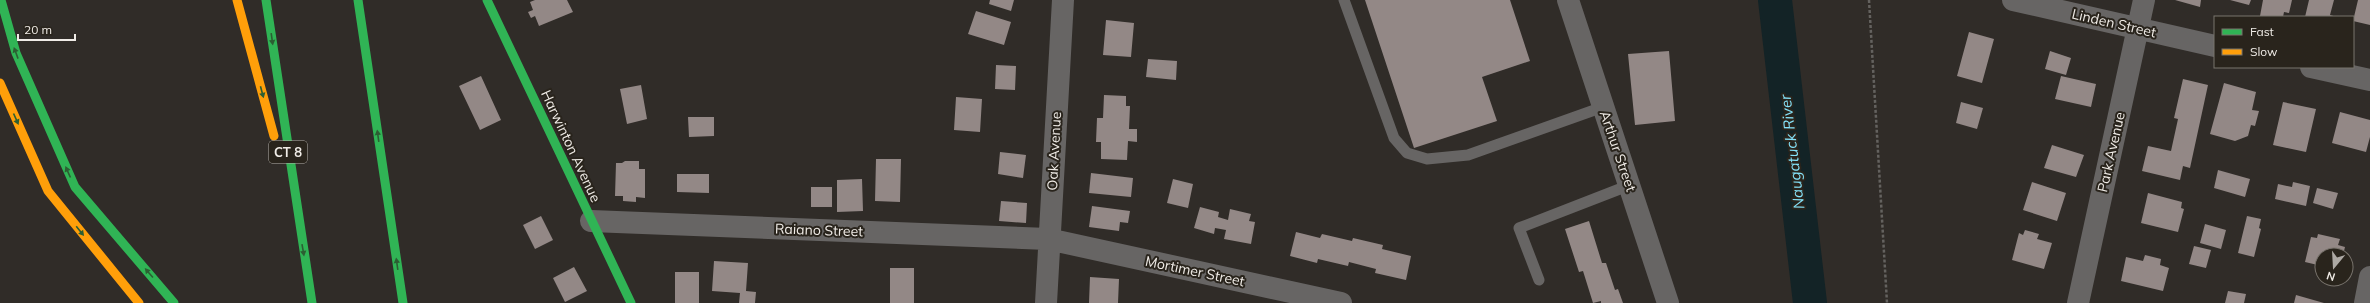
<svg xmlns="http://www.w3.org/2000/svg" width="2370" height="303" font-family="Mulish,sans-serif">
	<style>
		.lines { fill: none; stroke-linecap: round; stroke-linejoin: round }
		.river { stroke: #132326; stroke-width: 34 }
		.building { fill: #938886 }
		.path { stroke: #64625f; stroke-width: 2.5; stroke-dasharray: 3 2; stroke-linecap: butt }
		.lane { stroke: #676564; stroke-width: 11 }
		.street { stroke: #676564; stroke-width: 22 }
		.fast { stroke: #30b455; stroke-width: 9 }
		.slow { stroke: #ff9f0a; stroke-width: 9 }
		.oneway { fill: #2c5e33 }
		.labels { text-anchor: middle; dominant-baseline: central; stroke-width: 4; stroke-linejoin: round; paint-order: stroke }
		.shield { fill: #29241c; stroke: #b4b0aa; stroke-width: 1 }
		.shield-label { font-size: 13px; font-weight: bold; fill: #f0ece7 }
		.street-label { font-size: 14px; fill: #f0ece7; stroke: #29241c }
		.water-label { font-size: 15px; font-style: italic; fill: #84e2f9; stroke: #29241c }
	</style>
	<rect width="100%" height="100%" fill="#302c28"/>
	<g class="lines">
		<!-- river -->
		<path class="river" d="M1775 0 1810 303"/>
	</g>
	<!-- building -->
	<path class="building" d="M535 0H567L573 12 539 26 535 16 531 18 528 12 533 10 530 2Z
		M990 0H1014L1011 11 989 4Z
		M1365 0H1510L1530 61 1482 77 1497 121 1414 148Z
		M2175 0H2201L2200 7Z
		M2230 0H2251L2249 5Z
		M2263 0H2292L2289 13 2284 12 2283 17 2260 16Z
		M2309 0H2334L2330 15 2337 17H2305Z
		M2358 0H2370V25L2353 21Z
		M976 11 1011 22 1004 45 968 34Z
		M1106 20 1134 23 1131 57 1103 55Z
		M1969 32 1994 39 1982 83 1957 76Z
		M1669 51 1675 121 1635 125 1628 54Z
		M2050 51 2071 58 2066 75 2045 69Z
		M1148 59 1177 61 1176 80 1146 77Z
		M996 65 1016 66 1015 90 995 89Z
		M481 76 501 120 480 130 459 86Z
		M2061 76 2096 84 2091 107 2055 99Z
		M2183 79 2208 85 2190 168 2183 166 2180 180 2142 171 2148 146 2171 151 2178 119 2174 118Z
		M2224 83 2256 92 2252 110 2259 111 2255 126 2251 125 2248 136 2235 141 2210 134Z
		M641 85 647 119 627 124 620 89Z
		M1104 95 1126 96V106H1130L1129 129H1137V142L1128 141 1127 160 1101 159V142H1096L1097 118H1103Z
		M956 97 982 99 980 132 954 130Z
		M1961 102 1983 108 1977 129 1956 123Z
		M2283 102 2316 109 2306 152 2273 145Z
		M2340 112 2370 120V137L2366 152 2332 143Z
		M688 117H714V136L689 137Z
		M2052 145 2084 155 2076 177 2044 168Z
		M1000 152 1026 155 1023 178 998 174Z
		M876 159H901L900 202 875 201Z
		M625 161H639V169H645V198L636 197V202L623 201V196H615L616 163H622Z
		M2218 170 2250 179 2245 197 2214 188Z
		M1091 173 1133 178 1131 197 1089 193Z
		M677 174H709V193L677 192Z
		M862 179 863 211 837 212V180Z
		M1173 179 1193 184 1188 208 1167 203Z
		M2032 182 2066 193 2057 221 2023 210Z
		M2293 182 2310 186 2306 206 2275 199 2278 184 2292 187Z
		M811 187H832V207H811Z
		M2317 188 2338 193 2333 209 2313 203Z
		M2148 193 2182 202 2181 208 2184 209 2178 232 2141 223Z
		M1001 201 1027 203 1026 223 999 221Z
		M1092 206 1130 211 1128 223 1120 222 1119 231 1089 227Z
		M1200 207 1219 212 1218 217 1228 220 1230 209 1251 214 1249 221 1255 222 1251 244 1224 239 1226 230 1215 228 1214 234 1194 228Z
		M541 216 553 240 535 249 523 225Z
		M2247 216 2261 219 2259 228 2261 229 2254 257 2238 253Z
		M1589 221 1602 263H1606L1615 290 1618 289 1623 303H1601V301L1593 303 1583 271 1579 272 1565 229Z
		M2205 224 2226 230 2221 249 2200 243Z
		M2025 230 2039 234 2037 239 2052 243 2044 269 2012 260 2019 233 2023 235Z
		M1296 232 1320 238 1322 234 1352 241 1353 238 1383 245 1382 249 1411 256 1406 280 1375 273 1376 269 1349 262 1348 266 1318 259 1317 263 1290 256Z
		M2318 234 2340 239 2338 245 2345 247 2343 255H2322V266L2305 262 2311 237 2317 238Z
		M2194 246 2211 250 2206 268 2189 264Z
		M2145 255 2161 259 2160 265 2169 268 2163 291 2121 281 2126 257 2143 261Z
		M714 261 748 263 746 291 756 292 755 303H739L740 293 712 291Z
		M574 267 587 291 565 302 553 278Z
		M890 268H914V303H890Z
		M675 272H699V303H675Z
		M1090 277 1119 279 1118 303H1089Z
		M2228 291 2246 294 2244 303H2225Z
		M2296 295 2324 303H2294Z"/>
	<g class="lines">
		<!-- path -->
		<path class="path" d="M1869 0 1887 303"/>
		<!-- lane -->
		<path class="lane" d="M1344 0 1394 138 1407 153 1427 159 1468 155 1603 107
			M1539 280 1519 228 1630 185"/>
		<!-- street -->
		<path class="street" d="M1568 0 1668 303
			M2013 0 2215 46
			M2311 67 2370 80
			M591 221 1048 239 1341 303
			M1046 303 1063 0
			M2078 303 2144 0
			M2365 303 2370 277"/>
		<!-- fast -->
		<path class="fast" d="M1 0 16 53 75 187 174 303
			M266 0 312 303
			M358 0 403 303
			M487 0 631 303"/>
		<!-- slow -->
		<path class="slow" d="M237 0 274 136
			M0 83 48 191 139 303"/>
	</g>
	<!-- one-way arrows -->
	<defs><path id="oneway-solid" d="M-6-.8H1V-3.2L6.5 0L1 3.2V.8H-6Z"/></defs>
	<g class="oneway">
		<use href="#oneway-solid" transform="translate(272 39) rotate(82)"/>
		<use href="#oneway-solid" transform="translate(16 53) rotate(-110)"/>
		<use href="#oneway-solid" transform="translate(262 92) rotate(75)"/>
		<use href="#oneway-solid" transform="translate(16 119) rotate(66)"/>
		<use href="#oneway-solid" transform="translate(378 136) rotate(-98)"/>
		<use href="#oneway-solid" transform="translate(68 172) rotate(-114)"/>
		<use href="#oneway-solid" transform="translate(80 231) rotate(51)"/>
		<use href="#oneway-solid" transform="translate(303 250) rotate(80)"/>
		<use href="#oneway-solid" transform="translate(397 264) rotate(-98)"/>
		<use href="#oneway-solid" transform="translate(149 273) rotate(-131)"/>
	</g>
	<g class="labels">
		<!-- shield labels -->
		<rect class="shield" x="269" y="141" width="38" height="22" rx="3"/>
		<g class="shield-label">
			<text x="288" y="152">CT 8</text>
		</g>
		<!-- street labels -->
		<g class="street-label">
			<text transform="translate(2114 23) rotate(13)">Linden Street</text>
			<text transform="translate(571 146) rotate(65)">Harwinton Avenue</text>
			<text transform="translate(1054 151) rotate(-87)">Oak Avenue</text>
			<text transform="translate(1618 151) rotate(71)">Arthur Street</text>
			<text transform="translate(2111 152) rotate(-77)">Park Avenue</text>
			<text transform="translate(819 230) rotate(2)">Raiano Street</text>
			<text transform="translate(1195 271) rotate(12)">Mortimer Street</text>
		</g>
		<!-- water labels -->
		<g class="water-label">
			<text transform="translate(1792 152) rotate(-97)">Naugatuck River</text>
		</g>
	</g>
	<!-- legend -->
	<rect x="2214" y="16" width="140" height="52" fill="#29241c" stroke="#79746d"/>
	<rect x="2222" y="29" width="20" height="6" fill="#30b455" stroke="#79746d"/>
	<text x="2250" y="36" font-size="12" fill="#f0ece7">Fast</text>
	<rect x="2222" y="49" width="20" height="6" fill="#ff9f0a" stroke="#79746d"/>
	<text x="2250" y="56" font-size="12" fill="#f0ece7">Slow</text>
	<!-- north arrow -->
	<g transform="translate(2334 267) rotate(198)"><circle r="19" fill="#29241c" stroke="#79746d"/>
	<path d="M0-3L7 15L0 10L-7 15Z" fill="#ada9a4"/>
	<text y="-6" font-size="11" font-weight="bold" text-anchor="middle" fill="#f0ece7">N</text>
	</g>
	<!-- scale -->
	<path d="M18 34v6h57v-6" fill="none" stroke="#f0ece7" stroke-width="2"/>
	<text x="24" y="34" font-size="12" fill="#f0ece7" stroke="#29241c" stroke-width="3" paint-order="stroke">20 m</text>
</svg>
